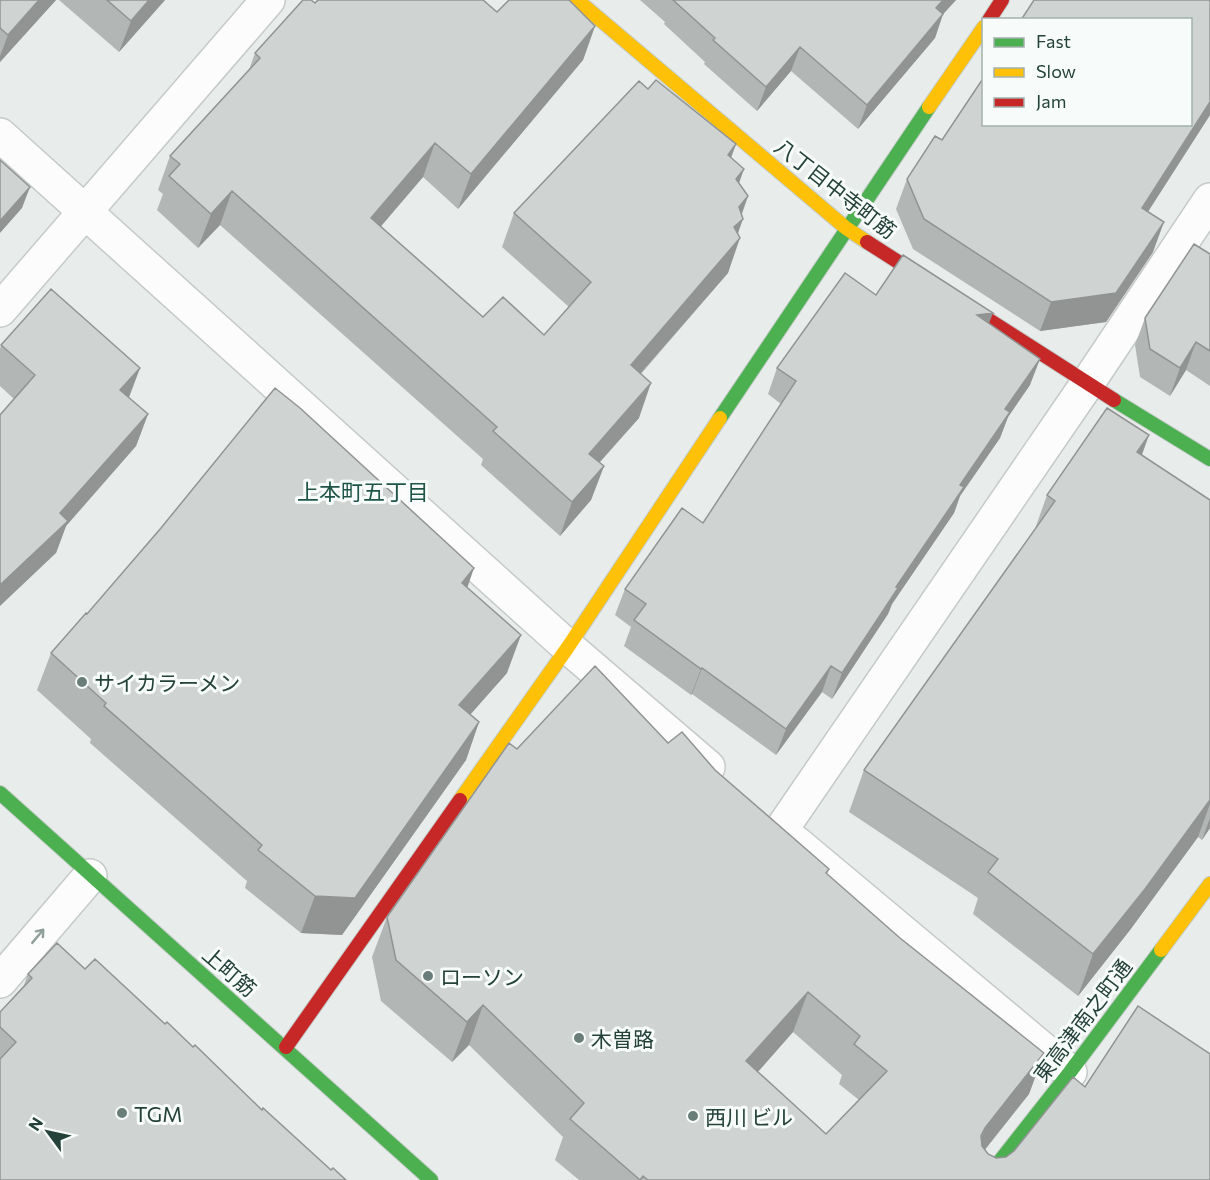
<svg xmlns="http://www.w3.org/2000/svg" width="1210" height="1180" font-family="Commissioner,'Noto Sans JP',sans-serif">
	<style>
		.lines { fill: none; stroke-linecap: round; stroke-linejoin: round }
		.street-casing { stroke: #c5cac8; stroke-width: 36 }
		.fast-casing { stroke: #c3cbc8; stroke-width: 16 }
		.slow-casing { stroke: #c3cbc8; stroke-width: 16 }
		.jam-casing { stroke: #c3cbc8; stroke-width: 16 }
		.street { stroke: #fcfcfc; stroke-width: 33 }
		.fast { stroke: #4caf50; stroke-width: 14 }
		.slow { stroke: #ffc107; stroke-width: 14 }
		.jam { stroke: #c62828; stroke-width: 14 }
		.wall { fill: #b2b6b5; fill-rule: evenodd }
		.shaded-wall { fill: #919493 }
		.building { fill: #cfd4d2; stroke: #919493; stroke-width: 1.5; fill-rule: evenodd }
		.oneway { stroke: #909f9b }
		.poi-dot { fill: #697e78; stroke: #f7fbf9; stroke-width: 2 }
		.labels { text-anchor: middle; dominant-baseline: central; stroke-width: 6; stroke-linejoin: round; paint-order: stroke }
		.street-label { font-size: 21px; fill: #24423a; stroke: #f7fbf9 }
		.poi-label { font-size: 21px; fill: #24423a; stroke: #f7fbf9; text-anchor: start }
		.neighbourhood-label { font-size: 22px; fill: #1f5548; stroke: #f7fbf9 }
	</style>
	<rect width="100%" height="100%" fill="#e8edeb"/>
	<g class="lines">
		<defs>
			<path id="street" d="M0 135 568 647 708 767
				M0 310 268 0
				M781 830 1087 384 1210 200
				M795 842 1070 1072
				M0 981 90 876"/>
			<path id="fast" d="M1114 400 1210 459
				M720 418 929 107
				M0 793 431 1180
				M985 1180 1070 1072 1161 950"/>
			<path id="slow" d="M577 0 846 228 867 242
				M929 107 984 27
				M460 800 568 647 720 418
				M1161 950 1210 884"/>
			<path id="jam" d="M989 20 1002 0
				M867 242 1114 400
				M286 1047 460 800"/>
		</defs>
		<!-- street casing -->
		<use href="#street" class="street-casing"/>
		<!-- fast casing -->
		<use href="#fast" class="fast-casing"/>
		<!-- slow casing -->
		<use href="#slow" class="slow-casing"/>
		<!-- jam casing -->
		<use href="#jam" class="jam-casing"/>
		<!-- street -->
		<use href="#street" class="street"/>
		<!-- fast -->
		<use href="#fast" class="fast"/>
		<!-- slow -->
		<use href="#slow" class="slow"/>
		<!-- jam -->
		<use href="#jam" class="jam"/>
	</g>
	<!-- wall -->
	<path class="wall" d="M0 0H56L0 62Z
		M59 0H165L119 52Z
		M640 0H956L943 14 935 38 858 129 791 71 757 111 704 64 705 62 664 24 665 22Z
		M1210 0V115L1148 212 1153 252 1106 322 1040 331 913 249 896 209 907 179 942 140Z
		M315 3 497 12 595 26 583 60 458 209 423 177 381 226 483 317 544 335 569 307 502 247 514 213 648 89 736 144 731 158 739 184 748 196 742 214 738 234 728 273 641 374 639 418 599 462 604 466 591 500 560 536 481 465 483 459 220 225 198 248 157 210 163 194 158 190 170 156 249 70 255 53Z
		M1210 254V386L1186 370 1170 396 1140 377 1135 345 1145 318Z
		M876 295 989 323 1030 385 1008 417 1000 438 960 496 954 513 892 604 888 614 832 699 822 692 776 755 692 694 691 695 624 646 631 627 615 615 625 589 703 523 781 404 768 394 777 368Z
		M1 345 140 368 129 398 148 414 136 446 66 526 56 553 14 399 0 386V349Z
		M1141 455 1210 500V828L1202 840 1198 837 1130 930 1078 996 973 914 978 898 849 812 864 770 1035 529 1047 495Z
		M467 588 507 673 470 715 479 722 466 760 342 935 301 933 245 888 247 881 90 743 91 739 37 690 51 653 87 614Z
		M668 743 715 770 829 869 827 874 900 938 1044 1053 1029 1094 985 1150 988 1154 996 1158 1006 1157 1014 1151 1085 1087 1210 1180H579L555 1160 563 1137 469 1045 452 1062 381 1001 372 957 387 917 517 749ZM793 1032 842 1075 839 1084 859 1100 826 1134 758 1072Z
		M85 969 165 1024 193 1047 262 1110 331 1170 0 1180V1012L24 985 28 974Z"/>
	<!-- shaded-wall -->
	<path class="shaded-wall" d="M39 0H56L0 62V56L8 35Z
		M149 0H165L119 52 131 21Z
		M943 0H956L927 32 936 8Z
		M943 14 935 38 858 129 867 105Z
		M595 26 583 60 458 209 471 174Z
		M800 47 791 71 757 111 766 87Z
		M1210 102V115L1131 238 1142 208Z
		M435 143 423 177 359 252 371 218Z
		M736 144 723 179 728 155Z
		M744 169 732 203 736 179Z
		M30 187 22 208 0 233V221Z
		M232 191 220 225 198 248 211 214Z
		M748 196 738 224 743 219 733 247 740 238 728 273 618 399 631 365 739 207Z
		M1164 222 1153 252 1106 322 1040 331 1051 302Z
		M993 313 983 339 977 315Z
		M1196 342 1186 370 1170 396 1180 368Z
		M1040 359 1030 385 1008 417 1000 438 960 496 954 513 892 604 888 614 832 699 842 673 960 485 1005 409Z
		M140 368 128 399 120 390Z
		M651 383 639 418 577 488 589 454Z
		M148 414 136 446 66 526 56 553 0 606V585L60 513Z
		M1149 435 1134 477 1137 452Z
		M604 466 591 500 560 536 572 502Z
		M474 568 461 606 462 583Z
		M521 635 507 673 445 743 459 705Z
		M831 666 822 692 776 755 786 729Z
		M702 668 692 694 691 695 701 669Z
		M479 722 466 760 342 935 301 933 315 896Z
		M1210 800V804L1198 837 1130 930 1078 996 1093 954Z
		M1210 818V828L1202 840Z
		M808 992 793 1032 731 1102 746 1061Z
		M483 1005 469 1045 452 1062 467 1022Z
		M1044 1053 1029 1094 970 1168 985 1128Z"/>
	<!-- building -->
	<path class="building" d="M0 0H39L8 35 0 28Z
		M107 0H149L131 21Z
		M303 0H311L315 3 318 0H483L497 12 509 0H569L595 26 471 174 435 143 371 218 483 317 503 297 544 335 591 282 514 213 639 81 648 89 656 80 736 144 728 155 744 169 736 179 748 196 739 207 743 219 734 227 740 238 631 365 651 383 589 454 604 466 572 502 493 431 497 427 232 191 211 214 169 176 180 164 170 156 260 58 255 53Z
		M673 0H943L936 8 943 14 867 105 800 47 766 87 713 40 715 38Z
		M1034 0H1210V102L1142 208 1164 222 1116 293 1051 302 924 219 907 179 935 136 942 140 984 77V124H1191V20H1021Z
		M0 160 30 187 0 221Z
		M1194 244 1210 254V351L1196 342 1180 368 1150 349 1145 318Z
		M903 255 993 313 977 315 1040 359 1005 409 1010 412 960 485 964 487 896 587 898 588 842 673 831 666 786 729 702 668 701 669 634 620 646 604 625 589 682 508 703 523 796 381 777 368 845 273 876 295Z
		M51 289 140 368 120 390 148 414 60 513 68 521 0 585V415L35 375 1 345Z
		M275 388 300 408 474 568 462 583 521 635 459 705 479 722 355 898 315 896 258 850 262 845 104 706 106 703 51 653 86 613 87 614 161 528Z
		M1107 408 1149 435 1137 452 1210 500V800L1145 889 1093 954 988 872 998 859 864 770 1055 501 1047 495Z
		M595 666 668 743 682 732 715 770 829 869 826 873 900 938 1044 1053 985 1128 981 1136 982 1146 988 1154 996 1158 1006 1157 1014 1151 1073 1077 1085 1087 1138 1006 1210 1054V1180H648L643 1176 640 1180 570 1119 584 1103 483 1005 467 1022 396 960 387 917 509 743 517 749ZM808 992 860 1036 854 1044 887 1071 826 1134 746 1061Z
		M57 943 85 969 95 959 165 1024 167 1022 193 1047 195 1045 262 1110 263 1108 331 1170 333 1168 346 1180H0V1059L16 1042 0 1027V1012L32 978 28 974Z"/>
	<!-- one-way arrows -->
	<defs><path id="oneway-shaft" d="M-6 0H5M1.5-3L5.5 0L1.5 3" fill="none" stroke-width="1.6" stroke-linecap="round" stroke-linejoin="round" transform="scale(1.5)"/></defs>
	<use class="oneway" href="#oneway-shaft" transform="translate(38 936) rotate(-50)"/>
	<!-- markers -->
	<g class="poi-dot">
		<circle cx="82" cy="682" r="6"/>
		<circle cx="428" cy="976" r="6"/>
		<circle cx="579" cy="1038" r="6"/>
		<circle cx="122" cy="1113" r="6"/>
		<circle cx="693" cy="1116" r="6"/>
	</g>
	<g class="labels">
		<!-- street labels -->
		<g class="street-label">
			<text transform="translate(836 188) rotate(38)">八丁目中寺町筋</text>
			<text transform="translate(230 971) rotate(41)">上町筋</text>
			<text transform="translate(1082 1020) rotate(-53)">東高津南之町通</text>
		</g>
		<!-- poi labels -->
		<g class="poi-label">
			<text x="94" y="682">サイカラーメン</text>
			<text x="440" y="976">ローソン</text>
			<text x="591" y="1038">木曽路</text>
			<text x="134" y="1113">TGM</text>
			<text x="705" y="1116">西川 ビル</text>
		</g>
		<!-- neighbourhood labels -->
		<g class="neighbourhood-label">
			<text x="363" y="491">上本町五丁目</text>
		</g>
	</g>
	<!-- legend -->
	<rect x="982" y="18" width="210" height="108" fill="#f7fbf9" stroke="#a3b1ad" stroke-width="1.5"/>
	<rect x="994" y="38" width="30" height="9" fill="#4caf50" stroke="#a3b1ad" stroke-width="1.5"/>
	<text x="1036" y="48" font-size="18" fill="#24423a">Fast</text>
	<rect x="994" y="68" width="30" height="9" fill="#ffc107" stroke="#a3b1ad" stroke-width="1.5"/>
	<text x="1036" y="78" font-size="18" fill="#24423a">Slow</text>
	<rect x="994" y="98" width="30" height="9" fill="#c62828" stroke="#a3b1ad" stroke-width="1.5"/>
	<text x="1036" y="108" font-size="18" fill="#24423a">Jam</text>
	<!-- north arrow -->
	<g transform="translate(48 1132) rotate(303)" stroke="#f7fbf9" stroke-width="4.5" paint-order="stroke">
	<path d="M0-4.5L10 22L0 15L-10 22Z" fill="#24423a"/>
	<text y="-9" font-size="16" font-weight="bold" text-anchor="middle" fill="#24423a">N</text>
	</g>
</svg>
